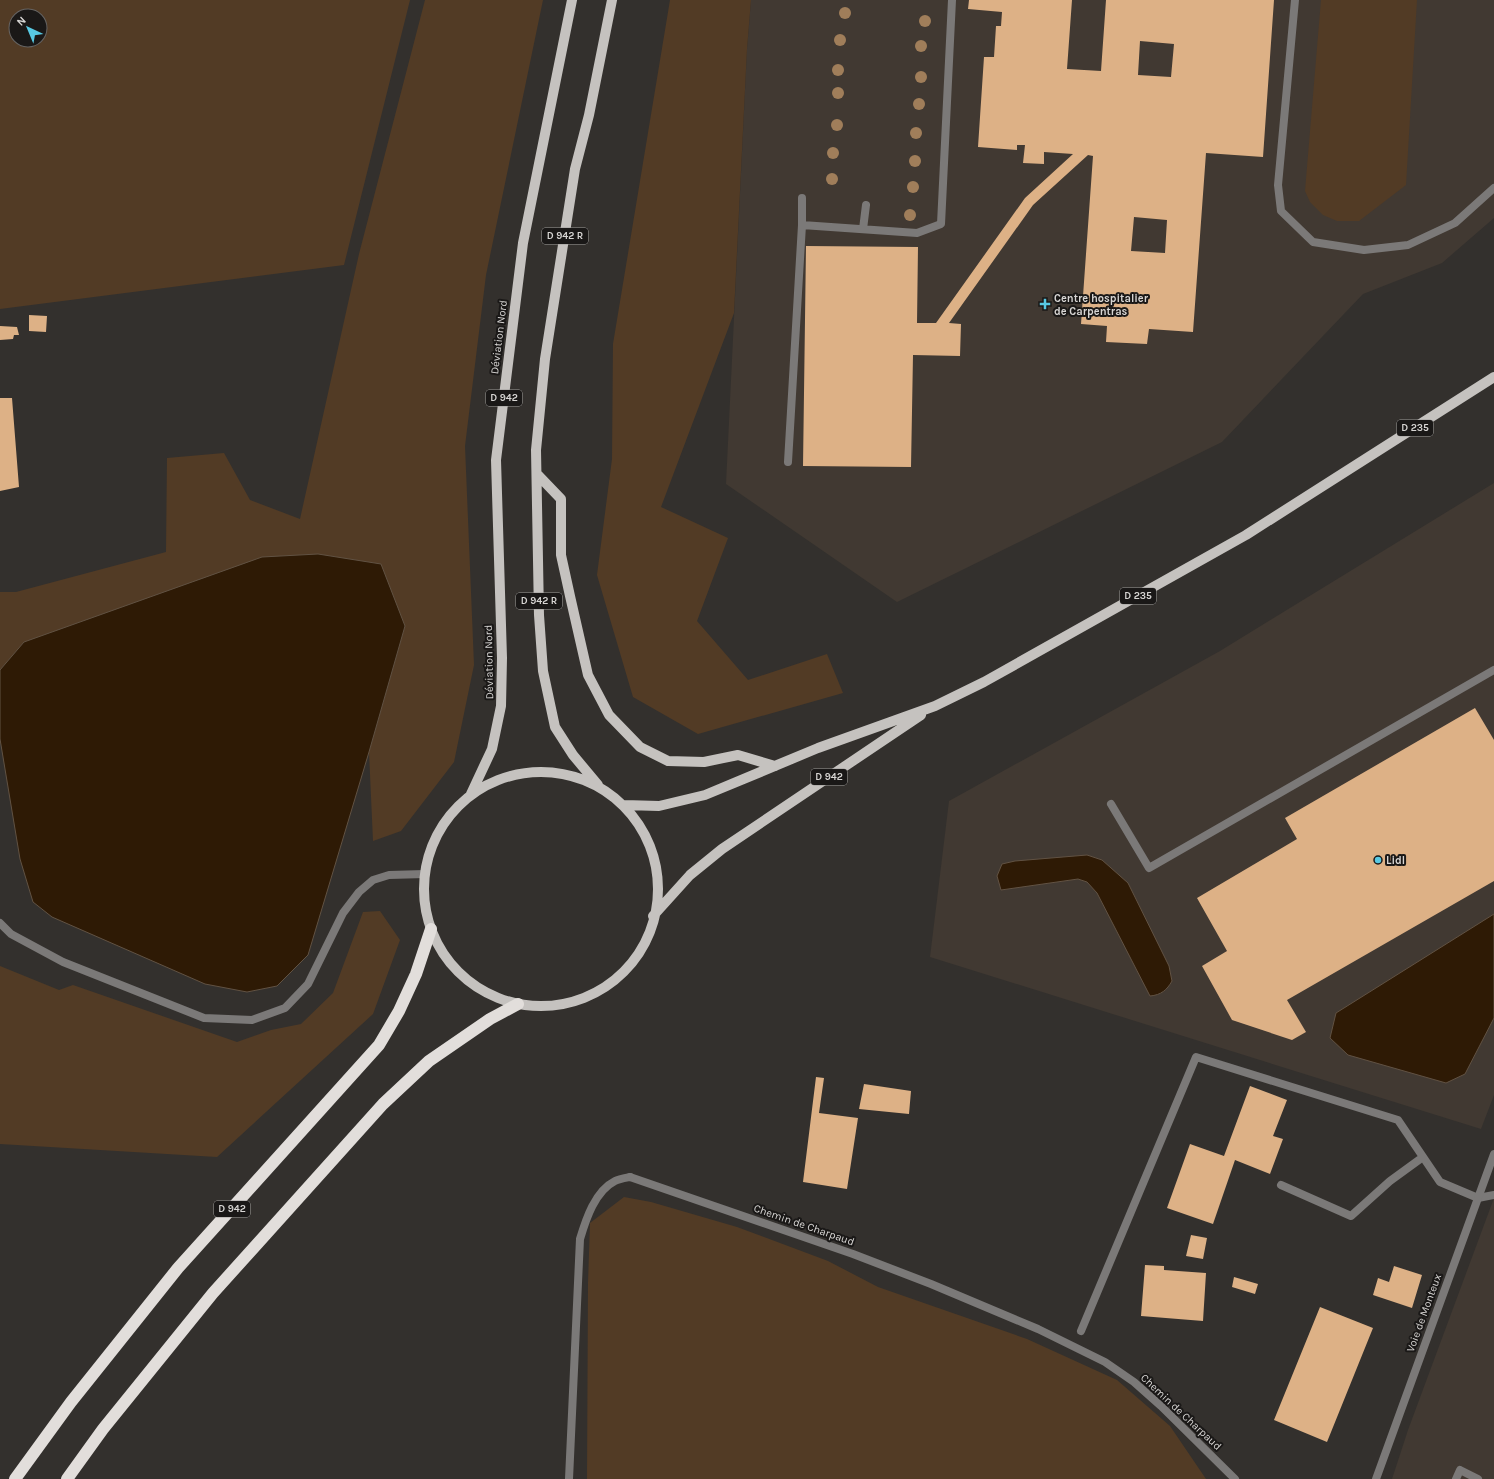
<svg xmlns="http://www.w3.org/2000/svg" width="1494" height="1479" font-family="Karla,sans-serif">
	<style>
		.built { fill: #413932 }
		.green { fill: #523b25; fill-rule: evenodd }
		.water { fill: #2e1a05; stroke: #615243 }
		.building { fill: #ddb186; fill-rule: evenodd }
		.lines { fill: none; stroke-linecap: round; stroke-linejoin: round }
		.lane { stroke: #7b7978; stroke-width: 8 }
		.street { stroke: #7b7978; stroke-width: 8 }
		.primary { stroke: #c5c2bf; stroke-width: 10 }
		.highway { stroke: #e2dedb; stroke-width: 12 }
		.tree { fill: #a07e5a }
		.poi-dot { fill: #58c9e3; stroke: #1a1817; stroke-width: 1.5 }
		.labels { text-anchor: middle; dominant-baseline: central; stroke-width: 4; stroke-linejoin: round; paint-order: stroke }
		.shield { fill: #1a1817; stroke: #9f9d9b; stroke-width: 1 }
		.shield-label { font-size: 10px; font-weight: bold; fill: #d8d6d4 }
		.poi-label { font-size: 11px; font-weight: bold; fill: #d8d6d4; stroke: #1a1817; text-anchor: start }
		.street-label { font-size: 11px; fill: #d8d6d4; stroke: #1a1817 }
	</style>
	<rect width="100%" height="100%" fill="#33302d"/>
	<!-- built -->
	<path class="built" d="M751 0H1494V218L1442 263 1363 294 1222 442 897 602 726 484 747 49Z
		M1494 483V1095L1481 1129 930 957 949 801 1220 651Z
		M1494 1198V1479H1392L1408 1430Z"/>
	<!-- green -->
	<path class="green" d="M0 0H410L344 265 0 309ZM16 16H40V40H16Z
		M425 0H543L486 275 465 446 474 665 454 762 401 831 373 841 369 752 405 626 24 642 0 670V592H16L166 552 167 458 224 453 250 500 300 519 359 254Z
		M670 0H751L747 49 734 313 661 507 728 538 697 621 748 680 827 654 843 693 698 734 633 697 597 575 612 459 613 344Z
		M1321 0H1417L1406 185 1359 221H1337L1323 215 1310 202 1305 191Z
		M380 911 400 940 373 1014 217 1157 0 1144V966L59 990 73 985 237 1042 271 1030 301 1024 333 993 363 912Z
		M624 1197 651 1202 737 1227 828 1261 878 1287 1027 1339 1117 1380 1170 1426 1206 1479H587L588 1283 590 1223Z"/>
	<!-- water -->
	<path class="water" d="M318 554 381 564 405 626 369 752 308 955 277 986 247 992 205 984 52 917 33 902 20 859 0 739V670L24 642 262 557Z
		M1087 855 1102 860 1128 883 1169 966 1172 981C1167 990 1161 995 1150 996L1097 893 1087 882 1078 879 1001 890 997 876 1002 864 1015 861Z
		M1494 914V1018L1465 1074 1446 1083 1348 1055 1330 1038 1336 1013Z"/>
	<!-- building -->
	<path class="building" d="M969 0H1072L1067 69 1101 71 1106 0H1274L1263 157 1206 153 1193 332 1149 329 1147 344 1106 342 1107 326 1081 324 1093 156 1088 155 1033 205 949 323 961 324 960 356 913 355 911 467 803 466 806 246 918 247 917 323H936L1025 198 1073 154 1044 152V164L1023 163 1025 145H1017V150L978 147 984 57H994L996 26H1001L1002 12 968 9ZM1140 41 1174 44 1171 77 1138 75ZM1134 217 1167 220 1165 253 1131 251Z
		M29 315 47 316 46 332 29 331Z
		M0 326 17 327 19 335H14L13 339 0 340Z
		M0 398H12L19 487 0 491Z
		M1475 708 1494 740V881L1287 1000 1306 1032 1292 1040 1232 1020 1202 966 1227 951 1197 898 1297 839 1285 818Z
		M816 1077 824 1078 819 1113 858 1118 847 1189 803 1182Z
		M864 1084 911 1091 909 1114 859 1109Z
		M1250 1086 1287 1100 1273 1136 1283 1139 1270 1174 1235 1160 1213 1224 1167 1208 1190 1144 1224 1156Z
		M1191 1235 1207 1238 1203 1259 1186 1256Z
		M1145 1265 1164 1266V1270L1206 1273 1203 1321 1141 1316Z
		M1394 1266 1422 1275 1412 1308 1373 1295 1378 1278 1389 1282Z
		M1234 1277 1258 1284 1255 1294 1232 1287Z
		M1320 1307 1373 1328 1327 1442 1274 1420Z"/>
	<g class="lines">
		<!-- lane -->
		<path class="lane" d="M1295 0 1278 185 1281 211 1313 242 1364 250 1408 245 1455 223 1494 188
			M802 198V225L917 233 941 224 952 0
			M863 229 866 205
			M788 462 802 225
			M1111 804 1149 868 1494 670
			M1281 1185 1351 1216 1390 1181 1423 1157
			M1081 1331 1196 1057 1398 1120 1440 1182 1478 1198 1494 1195
			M569 1479 580 1239C586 1219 595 1191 615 1181 619 1179 625 1178 630 1177
			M1456 1479 1460 1470 1478 1479"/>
		<!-- street -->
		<path class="street" d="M0 923 11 934 63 962 204 1018 252 1020 285 1008 308 984 343 913 359 892 373 880 389 875 425 874
			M630 1177 853 1254 931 1284 1038 1329 1105 1362 1134 1382 1161 1406 1235 1479
			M1376 1479 1494 1154"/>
		<!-- primary -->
		<path class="primary" d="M537 474 561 499V555L570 596 588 675 609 715 640 747 668 761 704 762 738 755 775 766
			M424 889a117 117 0 1 1 234 0a117 117 0 1 1-234 0Z
			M598 785 573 755 555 727 543 671 539 615 536 450 545 359 575 169 589 115 612 0
			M470 796 492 749 501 706 502 658 496 460 523 243 572 0
			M624 805 659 806 705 795 818 748 935 706 984 682 1246 535 1494 377
			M653 916 690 875 722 849 921 715"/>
		<!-- highway -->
		<path class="highway" d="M15 1479 71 1402 178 1268 379 1045 399 1011 416 974 431 929
			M67 1479 103 1429 213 1293 383 1104 429 1061 490 1019 518 1004"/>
	</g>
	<!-- trees -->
	<g class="tree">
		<circle cx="845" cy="13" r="6"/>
		<circle cx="925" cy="21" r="6"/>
		<circle cx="840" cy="40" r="6"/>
		<circle cx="921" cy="46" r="6"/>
		<circle cx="838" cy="70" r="6"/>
		<circle cx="921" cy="77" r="6"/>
		<circle cx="838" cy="93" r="6"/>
		<circle cx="919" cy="104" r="6"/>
		<circle cx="837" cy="125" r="6"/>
		<circle cx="916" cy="133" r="6"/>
		<circle cx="833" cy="153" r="6"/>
		<circle cx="915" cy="161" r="6"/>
		<circle cx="832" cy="179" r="6"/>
		<circle cx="913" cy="187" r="6"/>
		<circle cx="910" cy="215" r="6"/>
	</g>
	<!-- markers -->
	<g class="poi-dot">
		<path d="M1043 298h4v4h4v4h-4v4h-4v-4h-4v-4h4z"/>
		<circle cx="1378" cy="860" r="4"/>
	</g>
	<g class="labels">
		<!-- shield labels -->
		<g class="shield">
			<rect x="542" y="228" width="46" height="16" rx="3"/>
			<rect x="486" y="390" width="36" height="16" rx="3"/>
			<rect x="1397" y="420" width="36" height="16" rx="3"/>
			<rect x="1120" y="588" width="36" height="16" rx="3"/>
			<rect x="516" y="593" width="46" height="16" rx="3"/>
			<rect x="811" y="769" width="36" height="16" rx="3"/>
			<rect x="214" y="1201" width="36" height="16" rx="3"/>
		</g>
		<g class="shield-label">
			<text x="565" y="236">D 942 R</text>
			<text x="504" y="398">D 942</text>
			<text x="1415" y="428">D 235</text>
			<text x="1138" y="596">D 235</text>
			<text x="539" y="601">D 942 R</text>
			<text x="829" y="777">D 942</text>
			<text x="232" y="1209">D 942</text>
		</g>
		<!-- poi labels -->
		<g class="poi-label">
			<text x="1054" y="298">Centre hospitalier<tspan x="1054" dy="13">de Carpentras</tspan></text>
			<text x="1386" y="860">Lidl</text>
		</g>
		<!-- street labels -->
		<g class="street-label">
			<text transform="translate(499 337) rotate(-83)">Déviation Nord</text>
			<text transform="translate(489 662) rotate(-91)">Déviation Nord</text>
			<text transform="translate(804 1225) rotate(19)">Chemin de Charpaud</text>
			<text transform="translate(1424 1313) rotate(-70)">Voie de Monteux</text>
			<text transform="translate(1181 1412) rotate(43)">Chemin de Charpaud</text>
		</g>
	</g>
	<!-- north arrow -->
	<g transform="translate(28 28) rotate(316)"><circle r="19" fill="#1a1817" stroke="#666463"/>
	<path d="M0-3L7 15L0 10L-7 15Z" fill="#58c9e3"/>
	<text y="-6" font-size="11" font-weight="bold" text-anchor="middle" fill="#d8d6d4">N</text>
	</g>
</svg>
